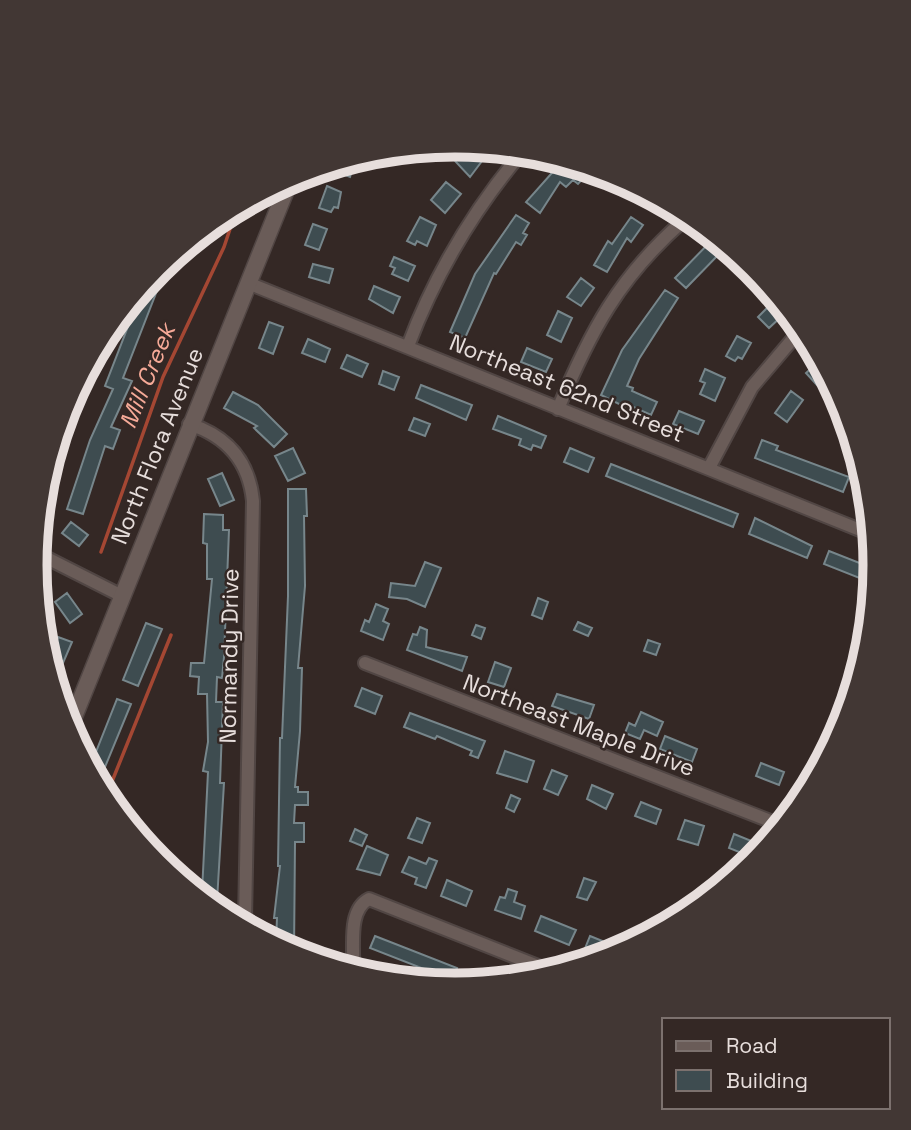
<svg xmlns="http://www.w3.org/2000/svg" width="911" height="1130" font-family="'Space Grotesk',sans-serif">
	<style>
		.lines { fill: none; stroke-linecap: round; stroke-linejoin: round }
		.stream { stroke: #a44733; stroke-width: 3.5 }
		.building { fill: #3e4c50; stroke: #77868b; stroke-width: 2 }
		.minor-casing { stroke: #514644; stroke-width: 16 }
		.tertiary-casing { stroke: #514644; stroke-width: 19 }
		.minor { stroke: #6a5c58; stroke-width: 12 }
		.tertiary { stroke: #6a5c58; stroke-width: 16 }
		.labels { text-anchor: middle; dominant-baseline: central; stroke-width: 5; stroke-linejoin: round; paint-order: stroke }
		.street-label { font-size: 23px; fill: #e7dedc; stroke: #342825 }
		.water-label { font-size: 24px; font-style: italic; fill: #f6aa98; stroke: #342825 }
		.rim { fill: none; stroke: #e7dedc; stroke-width: 9 }
	</style>
	<rect width="100%" height="100%" fill="#342825"/>
	<g class="lines">
		<!-- stream -->
		<path class="stream" d="M101 552 163 377 224 247 234 217
			M109 789 171 635"/>
	</g>
	<!-- building -->
	<path class="building" d="M466 146 485 157 470 177 455 161Z
		M354 165 350 177 330 169 337 168Z
		M559 165 587 174 578 184 573 180 566 187 560 182 540 213 526 202Z
		M446 182 461 194 445 213 431 200Z
		M327 186 341 192 338 208 334 207 331 212 319 208Z
		M516 215 529 223 523 233 527 235 521 245 516 242 496 274 494 273 465 338 450 332 475 274Z
		M420 217 436 225 427 246 417 241 415 245 407 241Z
		M631 217 643 225 631 242 627 238 607 272 594 265 608 241 612 244Z
		M313 224 327 229 319 250 305 245Z
		M712 240 724 249 686 288 675 278Z
		M394 257 415 266 408 281 392 274 395 268 390 266Z
		M169 260 123 378 132 381 111 427 120 430 113 449 105 446 83 514 67 509 90 440 113 389 105 386 136 306 158 267Z
		M313 264 333 269 329 283 309 277Z
		M581 278 594 288 581 306 567 297Z
		M374 286 400 297 393 313 369 299Z
		M665 290 678 298 639 359 627 386 633 388 632 391 657 402 651 415 627 404 625 407 601 395 622 350Z
		M775 300 784 314 769 328 758 317Z
		M558 311 572 318 561 342 547 335Z
		M269 322 283 327 273 354 259 348Z
		M737 336 751 343 742 359 738 357 735 361 726 356Z
		M308 339 330 349 325 362 302 353Z
		M527 348 552 359 546 372 521 362Z
		M347 355 368 364 362 377 341 368Z
		M817 363 826 377 817 385 806 373Z
		M705 369 725 378 715 401 700 394 705 383 700 381Z
		M383 371 399 377 394 390 379 384Z
		M421 385 472 405 466 420 416 398Z
		M791 391 803 400 787 422 775 413Z
		M233 392 258 405 287 434 274 447 254 428 257 426 224 408Z
		M679 411 704 421 698 434 673 424Z
		M498 416 546 436 541 448 533 445 531 450 519 445 521 439 493 429Z
		M414 418 430 424 425 436 409 430Z
		M762 440 778 446 776 450 849 477 843 492 755 458Z
		M293 448 305 473 288 481 275 456Z
		M570 448 594 458 588 472 564 462Z
		M611 464 738 514 733 527 606 476Z
		M222 473 234 500 220 506 208 479Z
		M288 489H306L307 516H304L305 586 298 668H302L300 731 295 787H298V792H308V805H295L294 823H304V842H295L294 953 276 941 277 918H274L280 866H278L280 738H282L288 596Z
		M204 514 223 515V530H229L224 657 222 678 217 677 216 702H223L220 783H224L217 901 202 892 208 772 203 771 208 742 207 694H198L199 677 190 676 191 663H204L212 579H207V544L203 543Z
		M755 518 812 546 807 558 749 534Z
		M71 522 88 535 79 546 62 533Z
		M829 551 875 569 872 583 824 564Z
		M425 562 441 568 425 607 407 599 389 597 391 583 415 586Z
		M67 593 82 614 70 623 55 602Z
		M538 598 548 602 542 619 532 615Z
		M376 604 388 609 383 621 389 624 383 640 361 631 365 620 369 622Z
		M578 622 592 628 588 636 574 630Z
		M146 623 162 629 138 686 123 680Z
		M476 625 485 628 481 639 472 635Z
		M420 627 427 630 426 647 467 657 462 671 407 650 413 634 417 635Z
		M58 637 72 642 63 663 54 659 52 651Z
		M648 640 660 644 656 655 644 651Z
		M495 662 511 668 504 687 488 682Z
		M362 688 382 696 375 714 355 706Z
		M557 694 594 705 589 719 552 706Z
		M117 699 131 704 105 767 92 762Z
		M641 712 663 722 657 736 644 730 640 739 625 733 629 723 635 726Z
		M410 713 485 741 478 758 470 755 472 751 437 736 435 739 404 727Z
		M665 736 697 749 692 762 660 749Z
		M505 751 534 761 527 782 497 773Z
		M761 763 784 772 779 785 756 776Z
		M552 770 567 776 558 795 544 789Z
		M592 785 613 794 606 809 587 799Z
		M511 795 520 799 514 812 506 808Z
		M641 802 661 810 656 824 635 816Z
		M417 818 430 823 422 843 408 838Z
		M685 820 704 826 698 845 678 839Z
		M355 829 367 835 362 846 350 841Z
		M734 834 754 842 749 856 729 848Z
		M367 846 388 855 380 875 357 869Z
		M409 857 426 864 429 858 437 861 426 888 415 884 417 878 402 872Z
		M584 878 596 882 587 900 577 897Z
		M447 880 472 891 466 906 441 896Z
		M508 889 517 892 514 902 525 906 521 919 495 910 500 897 505 898Z
		M541 916 576 930 569 945 535 931Z
		M375 936 457 968 452 980 370 948Z
		M590 936 610 944 606 956 599 957 584 951Z"/>
	<g class="lines">
		<defs>
			<path id="minor" d="M248 283 870 534
				M408 346C434 277 471 214 518 157
				M558 409C590 332 619 277 683 221
				M189 424C227 436 249 461 253 501L245 920
				M709 468 752 387 797 334
				M37 553 122 596
				M365 663 778 824
				M353 965C354 944 348 910 369 899L543 968"/>
			<path id="tertiary" d="M69 729 290 180"/>
		</defs>
		<!-- minor casing -->
		<use href="#minor" class="minor-casing"/>
		<!-- tertiary casing -->
		<use href="#tertiary" class="tertiary-casing"/>
		<!-- minor -->
		<use href="#minor" class="minor"/>
		<!-- tertiary -->
		<use href="#tertiary" class="tertiary"/>
	</g>
	<g class="labels">
		<!-- street labels -->
		<g class="street-label">
			<text transform="translate(567 388) rotate(22)">Northeast 62nd Street</text>
			<text transform="translate(157 446) rotate(-68)">North Flora Avenue</text>
			<text transform="translate(229 656) rotate(-89)">Normandy Drive</text>
			<text transform="translate(579 725) rotate(21)">Northeast Maple Drive</text>
		</g>
		<!-- water labels -->
		<g class="water-label">
			<text transform="translate(147 376) rotate(-68)">Mill Creek</text>
		</g>
	</g>
	<!-- crop -->
	<path d="M0 0H911V1130H0ZM47 565a408 408 0 1 1 816 0a408 408 0 1 1-816 0Z" fill="#423734" fill-rule="evenodd"/>
	<path class="rim" d="M47 565a408 408 0 1 1 816 0a408 408 0 1 1-816 0Z"/>
	<!-- legend -->
	<rect x="662" y="1018" width="228" height="91" fill="#342825" stroke="#7c716e" stroke-width="2"/>
	<rect x="676" y="1041" width="35" height="10" fill="#6a5c58" stroke="#7c716e" stroke-width="2"/>
	<text x="726" y="1053" font-size="21" fill="#e7dedc">Road</text>
	<rect x="676" y="1070" width="35" height="21" fill="#3e4c50" stroke="#7c716e" stroke-width="2"/>
	<text x="726" y="1088" font-size="21" fill="#e7dedc">Building</text>
</svg>
